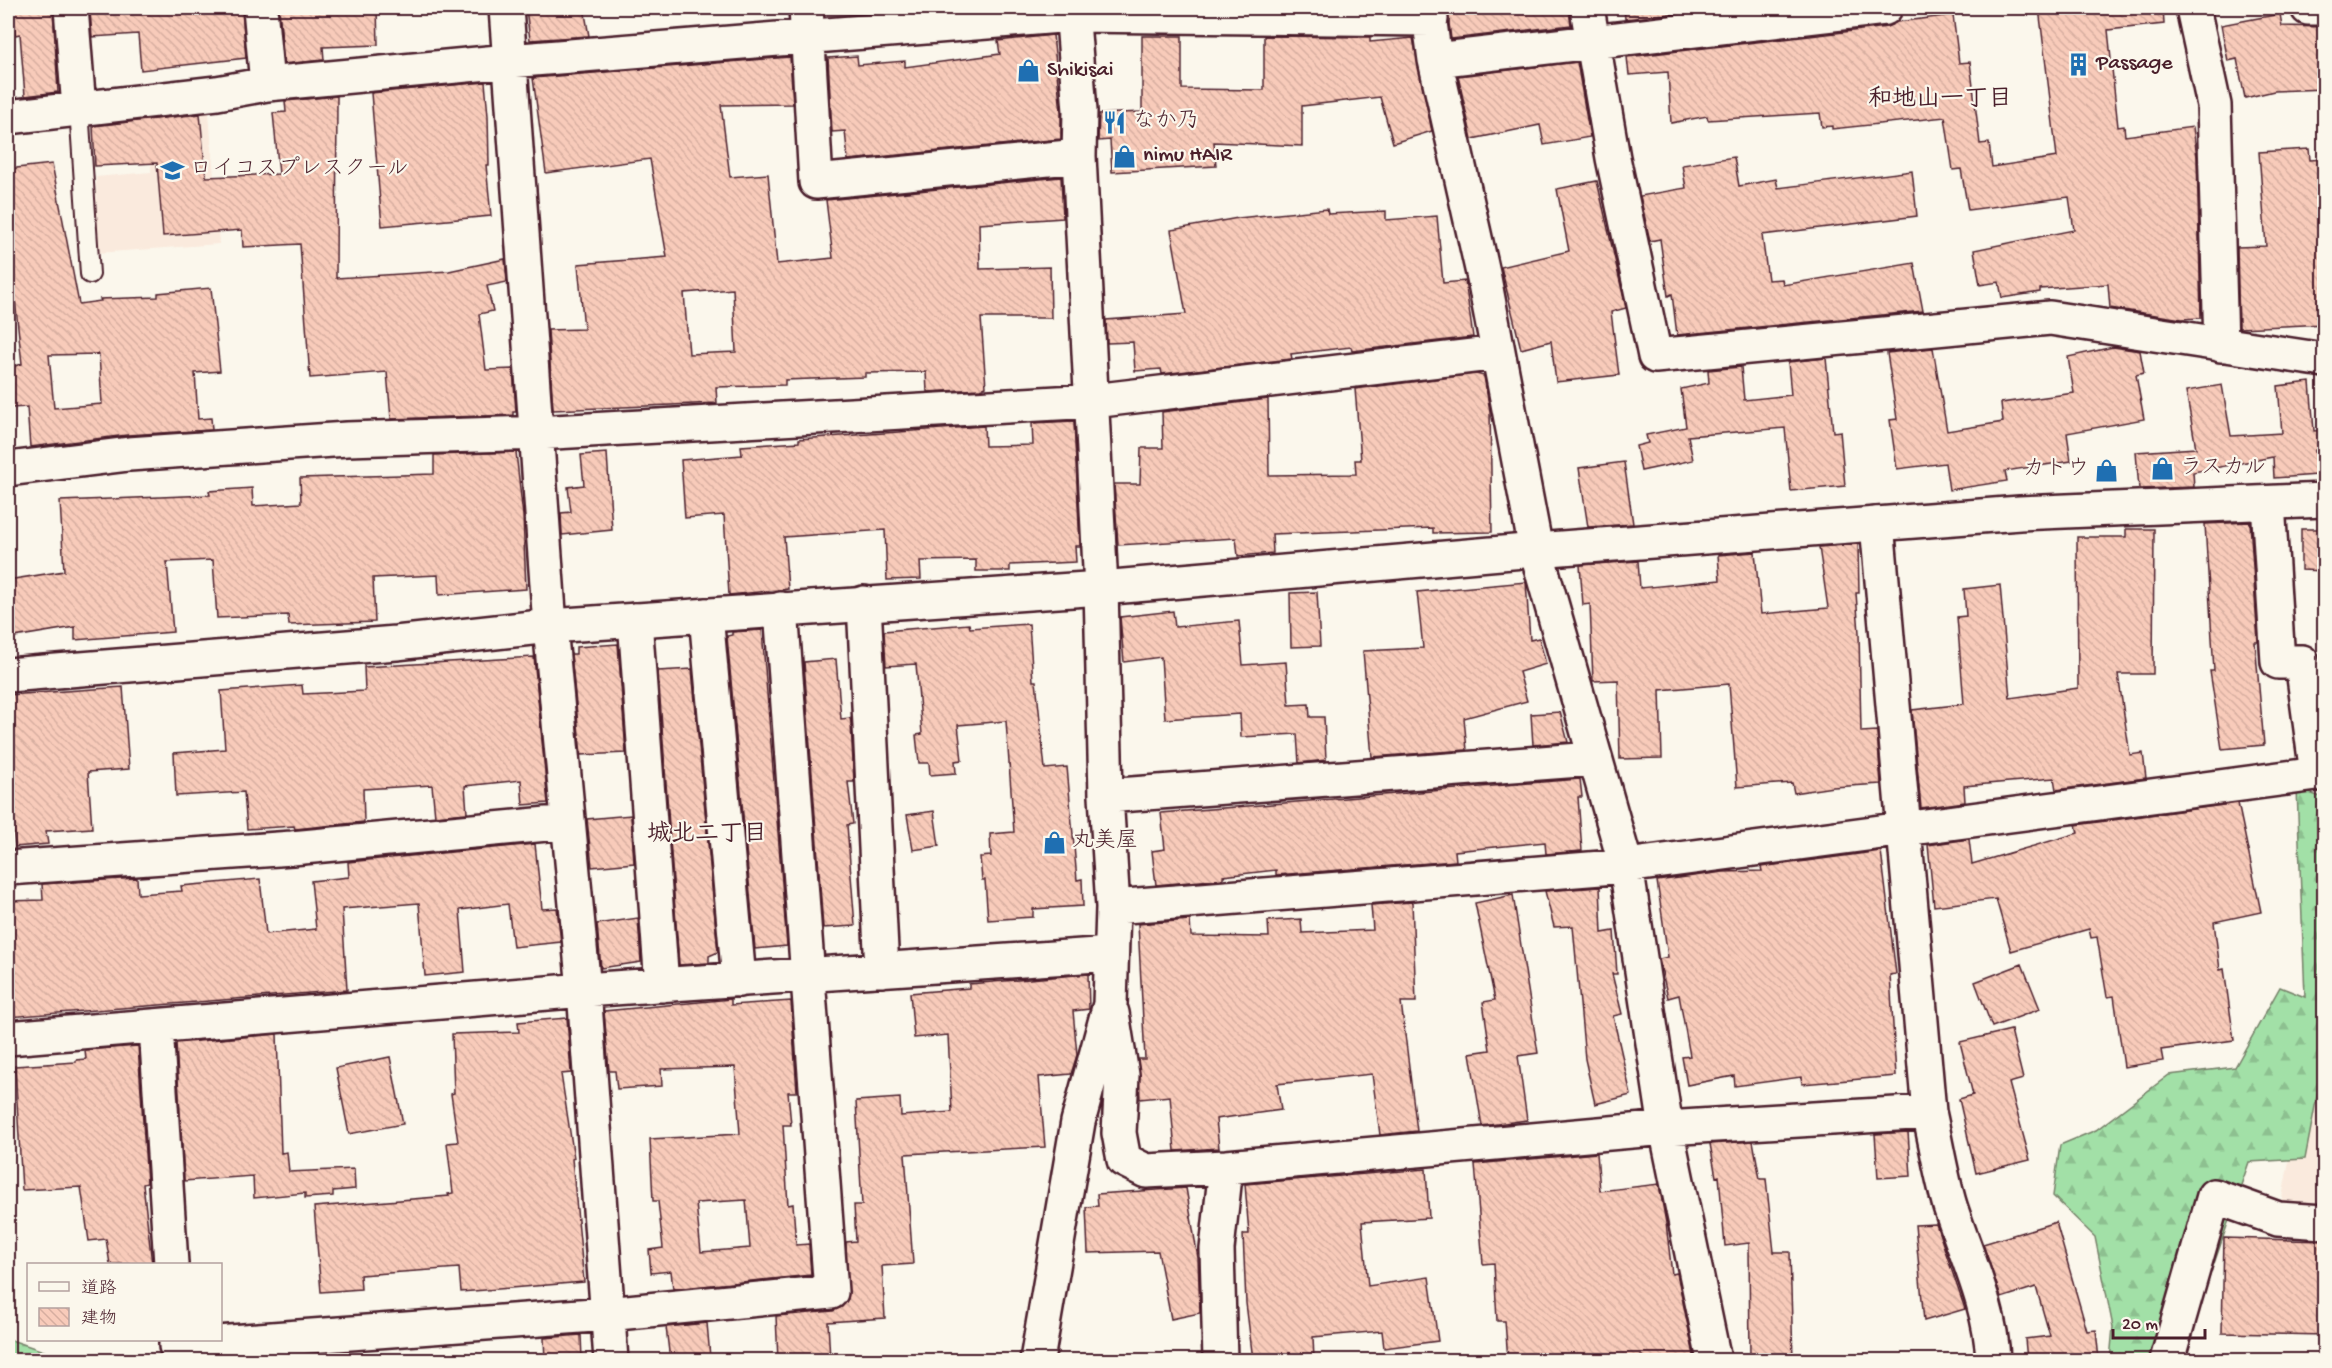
<svg xmlns="http://www.w3.org/2000/svg" width="2332" height="1368" font-family="'Gochi Hand','Klee One',sans-serif">
	<style>
		.built { fill: #faeadd }
		.forest { fill: url(#forest-firs); stroke: #768069; stroke-width: 1.5 }
		.building { fill: url(#building-back-hatch); stroke: #4a1f2b; stroke-width: 1.5; fill-rule: evenodd }
		.lines { fill: none; stroke-linecap: round; stroke-linejoin: round }
		.lane-casing { stroke: #4a1f2b; stroke-width: 22 }
		.street-casing { stroke: #4a1f2b; stroke-width: 38 }
		.secondary-casing { stroke: #4a1f2b; stroke-width: 38 }
		.lane { stroke: #fbf7ec; stroke-width: 18 }
		.street { stroke: #fbf7ec; stroke-width: 33 }
		.secondary { stroke: #fbf7ec; stroke-width: 33 }
		.labels { text-anchor: middle; dominant-baseline: central; stroke-width: 4.5; stroke-linejoin: round; paint-order: stroke }
		.poi-label { font-size: 22px; fill: #4a1f2b; stroke: #fbf7ec; text-anchor: start }
		.neighbourhood-label { font-size: 24px; font-weight: bold; fill: #4a1f2b; stroke: #fbf7ec }
	</style>
	<defs>
		<pattern id="forest-firs" width="22" height="20" patternUnits="userSpaceOnUse" patternTransform="scale(1.5)"><rect width="22" height="20" fill="#a2e0a7"/><path d="M5 1l3.5 6h-7zM16 11l3.5 6h-7z" fill="#8dc090"/></pattern>
		<pattern id="building-back-hatch" width="6" height="6" patternUnits="userSpaceOnUse" patternTransform="scale(1.5)"><rect width="6" height="6" fill="#f8cbba"/><path d="M-1 5l2 2M0 0l6 6M5-1l2 2" fill="none" stroke="#d6aea0"/></pattern>
	</defs>
	<rect width="100%" height="100%" fill="#fbf7ec"/>
	<filter id="ink" filterUnits="userSpaceOnUse"><feTurbulence type="fractalNoise" baseFrequency=".0167" numOctaves="2"/><feDisplacementMap in="SourceGraphic" scale="12" xChannelSelector="R" yChannelSelector="G"/><feConvolveMatrix kernelMatrix="1 2 1 2 8 2 1 2 1" color-interpolation-filters="sRGB"/></filter>
	<g filter="url(#ink)">
		<!-- built -->
		<path class="built" d="M208 99 219 244 97 253 96 177 151 172V103Z
			M2324 977V1211L2280 1208Z"/>
		<!-- forest -->
		<path class="forest" d="M2297 789 2324 798V1059L2305 1159 2249 1162 2188 1339 2185 1360H2110L2113 1327 2095 1237 2053 1196 2060 1145 2096 1130 2169 1075 2235 1067 2280 987 2305 997Z
			M8 1339 70 1360H8Z"/>
		<!-- building -->
		<path class="building" d="M13 8H53L58 92 25 96 20 34 15 35Z
			M133 8H242L246 58 141 70 138 34 92 37 90 11Z
			M279 8H377L378 45 323 47 324 60 284 64Z
			M526 8H584L589 36 530 40Z
			M1447 8H1569L1571 25 1451 39Z
			M1624 8H1726L1625 19Z
			M2039 8H2163L2164 24 2108 30 2118 127 2124 126 2125 136 2193 127 2197 157 2201 318 2182 319 2110 308 2108 284 2040 289V292L2002 298 1999 282 1980 285 1974 250 2074 230 2069 197 1968 210 1961 169 1953 170 1945 117 1832 129V126L1822 127 1820 113 1708 120 1707 116 1671 123 1668 72 1629 75 1627 57 1887 27 1897 22 1953 15 1959 63 1970 62 1980 144 1989 143 1992 167 2057 157Z
			M2280 14 2282 26 2325 27V89L2274 91 2245 98 2237 59 2228 61 2221 25Z
			M1053 35 1061 112V139L848 160 845 131 832 132 828 58 857 56 858 65 905 61V67L1000 54 998 41Z
			M1142 36H1182V89L1264 90V36L1370 37V42L1413 38 1432 131 1393 143 1380 97 1302 106V146L1214 142 1216 166 1112 172 1110 140 1098 141 1099 114 1142 112Z
			M790 57 793 104 721 105 730 177 768 174 777 264 833 258 826 200 1061 177 1063 218 979 224 980 269 1050 267 1051 318H981L986 387 981 389 927 392 926 372 865 373V377L785 380V385L716 387 717 403 553 410 548 330 584 329 578 264 667 257 650 159 546 173 533 78ZM733 289 736 352 689 354 684 293Z
			M1577 62 1590 137 1544 145 1540 125 1472 139 1458 76Z
			M485 82 488 116 489 165H486L491 216 382 226 371 93Z
			M337 96 336 278 449 271 505 259 507 282 487 286 493 311 479 314 486 370 513 369 516 412H513V415L391 419 387 372 310 378 300 244 243 247 242 230 163 236 157 163 95 166 93 126 200 114 206 177 279 174 273 113 286 112 285 101Z
			M2309 149 2310 160 2325 159V324L2239 328 2237 247 2266 246 2259 152Z
			M1734 157 1739 186 1776 179 1778 188 1912 171 1917 216 1762 235 1768 280 1782 279 1783 285 1914 263 1923 311 1677 335 1672 294 1668 296 1660 239 1650 241 1640 196 1686 188 1682 165Z
			M52 164 79 304 101 301 100 299 158 297V293L211 288 220 371 195 373 198 419 211 418 212 430 127 435 30 447 27 407 11 408 8 368 22 364 12 272H8V169ZM99 354 102 404 54 408 49 355Z
			M1597 181 1626 308 1611 312 1619 375 1556 382 1551 341 1521 349 1501 267 1569 251 1557 189Z
			M1327 209 1328 214 1386 211V220L1437 216 1443 283 1465 281 1473 337 1352 351 1351 347 1291 354 1292 359 1162 374 1161 369 1135 371 1133 342 1107 343 1106 320 1186 314 1171 230 1238 218Z
			M2113 347 2140 351 2144 373 2136 375 2144 419 2067 433 2071 461 2005 471 2007 481 1949 490 1945 463 1897 469 1890 420 1897 419 1887 353 1933 348 1947 431 2003 422 2001 403 2074 393 2068 357Z
			M1826 358 1833 432 1840 431 1845 486 1791 491 1785 428 1688 436 1693 460 1641 471 1636 446 1648 443 1646 435 1686 427 1681 389 1709 383 1708 370 1741 367 1744 400 1791 395 1788 362Z
			M1476 374 1484 376 1490 411 1492 532 1433 533V528L1272 534 1273 553 1238 556 1236 538 1118 545 1114 484H1140L1141 448H1163L1162 412 1268 399 1269 475 1356 474 1355 460H1361L1355 389Z
			M2310 382 2314 431 2325 430V448L2315 450 2317 475 2274 478 2273 457 2193 472 2194 487 2139 489 2136 452 2196 448 2186 391 2222 385 2231 436 2282 433 2278 386Z
			M1074 421 1080 546H1075L1076 562 1010 565V571H976V560L920 561 921 579 887 580 885 530 784 537 788 589 729 595 724 515 685 518 681 460 742 455 741 446 799 442V439L984 426 985 446 1033 445 1032 423Z
			M516 452 523 516 526 589 439 595 438 575 373 578 375 622 289 625 288 615 217 618 213 560 167 562 173 632 75 640V627L8 638V580L64 571 60 501 210 495 209 491 252 488 253 506 301 503 300 478 434 474V455Z
			M607 453 612 530 562 535 561 513 571 512 568 487 584 485 581 455Z
			M1624 462 1633 524 1588 527 1579 468Z
			M2250 522 2258 642H2255L2264 745 2222 749 2210 671H2214L2205 524Z
			M2126 529H2154L2153 674H2118L2130 755 2143 753 2146 778 2056 790 2054 778 1964 786 1965 802 1921 808 1912 710 1964 704 1957 617 1966 616 1964 589 2000 585 2010 698 2078 688 2077 537H2126Z
			M2301 529H2325V571L2301 570Z
			M1858 544 1859 593H1856L1859 633 1861 732 1877 731 1881 784 1833 787 1794 793 1792 783 1737 787 1729 684 1660 690 1662 758 1620 759 1618 680 1593 681 1590 604 1583 605 1580 565 1638 561 1640 588 1720 580 1718 555 1755 552 1761 614 1828 608 1819 547Z
			M1526 582 1530 640 1539 638 1546 664 1519 672 1527 701 1464 718 1467 750 1372 757 1363 651 1423 648 1417 592Z
			M1317 592 1320 646 1291 647 1290 593Z
			M1173 611 1175 627 1239 621 1243 665 1286 662 1289 705 1309 704 1310 717H1324L1326 760 1299 763 1297 734 1241 737 1240 714 1165 719 1161 657 1124 662 1120 617Z
			M969 624 970 628 1029 624 1033 681H1036L1045 769 1067 767 1077 880 1082 879 1083 906 1033 909V917L988 920 985 880H982L980 857 991 856 990 834 1014 832 1006 721 958 725 962 760 955 761 956 773 930 775 929 763H919L916 735 922 734 916 664 886 666 884 631Z
			M762 630 787 946 755 949 727 636 732 635V632Z
			M618 644 626 753 581 755 571 654H576V647Z
			M534 657 548 803 523 805 521 780 465 786 467 813 435 816 432 785 363 789 364 822 295 829 294 826 247 829 244 792 176 796 174 753 225 749 221 691 302 685 303 694 365 691 364 667Z
			M836 659 841 719 850 718 851 724 854 782H848L853 824 847 825 855 926 823 928 804 662Z
			M692 669 718 952 709 956V963L679 965 658 671Z
			M123 687 129 769 88 772 92 828 46 831 48 844 15 847 8 779V695Z
			M1560 712 1568 742 1533 745 1531 714Z
			M1580 779 1582 797H1578L1582 851 1546 854 1545 842 1455 851 1456 861 1276 875V870L1223 876V879L1156 885 1152 851 1165 849 1161 813Z
			M2238 803 2261 912 2214 922 2220 970 2224 969 2234 1040 2161 1050 2163 1061 2124 1067 2114 996 2107 997 2097 937 2091 938 2089 929 2011 951 1996 899 1934 906 1928 845 1969 839 1972 864 2078 833 2076 825Z
			M934 811 939 846 913 850 907 815Z
			M631 815 634 863 592 867 587 819Z
			M535 844 542 909 557 908 561 942 513 947 508 904 460 910 465 972 425 976 419 903 342 909 347 990 8 1017V971L10 970 8 901 43 900 42 884 137 878 138 894 182 891 181 886 260 879 266 934 316 929 311 881 349 877 348 862Z
			M1881 851 1896 974 1890 975 1896 1076 1802 1084 1801 1077 1735 1086 1734 1076 1687 1085 1682 1057 1690 1056 1679 995 1668 998 1659 959 1668 957 1657 881 1723 872 1762 871 1761 867Z
			M1600 887 1602 933 1614 931 1617 974H1612L1622 1014 1613 1016 1631 1095 1595 1104 1585 1059 1573 926 1554 927 1545 891Z
			M1513 895 1538 1053 1518 1056 1527 1120 1482 1126 1470 1053 1490 1050 1483 1002 1495 1000 1475 903Z
			M1412 902 1416 1002H1401L1417 1131 1380 1135 1372 1074 1277 1084 1281 1110 1216 1119 1219 1148 1175 1151 1170 1096 1140 1099 1138 1059H1145L1138 924 1190 920 1191 936 1269 937 1268 921 1301 919 1302 933 1373 930 1371 905Z
			M638 918 641 962 601 968 597 924Z
			M2022 964 2040 1009 1992 1027 1975 982Z
			M1088 974 1089 1009 1073 1011 1077 1055 1071 1074 1039 1077 1045 1147 905 1154 913 1264 882 1266 885 1318 828 1322 830 1360H778L776 1316 833 1311 842 1307 848 1299 846 1242 856 1241 854 1205H862L856 1101 900 1098 901 1116 952 1112 948 1035 914 1038 910 993 969 988V984Z
			M731 999V1005L791 1001 797 1092H788L791 1125H783L788 1205 793 1204 796 1245 809 1244 811 1275 673 1289 671 1271 651 1273 649 1250 663 1248 658 1201H653L650 1139 740 1134 735 1067 661 1069 662 1086 617 1089 615 1071H609L604 1011ZM746 1200 750 1248 701 1252 696 1203Z
			M567 1018 571 1073 561 1074 574 1158 572 1159 584 1282 461 1292 459 1268 360 1275 361 1289 321 1292 314 1207 449 1196 448 1194 453 1193 447 1143 458 1142 451 1094 454 1093 452 1034 519 1032 518 1022Z
			M2011 1030 2023 1079 2009 1083 2030 1160 1976 1173 1959 1099 1973 1095 1960 1042Z
			M277 1034 281 1153 287 1152 289 1172 354 1169 355 1189 333 1191V1196L305 1198V1193L254 1198 253 1176 184 1181 176 1043Z
			M138 1046 147 1183 143 1184 152 1264H110L106 1239 89 1241 81 1187 22 1190 15 1066 76 1062V1060L86 1059 85 1050Z
			M390 1057 403 1124 349 1134 336 1068Z
			M1908 1132 1911 1176 1878 1178 1875 1134Z
			M1753 1141 1760 1179H1766L1774 1252H1790L1793 1360H1750L1749 1243 1725 1246 1719 1176 1716 1177 1710 1144Z
			M1597 1153 1600 1191 1659 1184 1666 1223 1672 1274 1677 1273 1695 1360H1643L1642 1356 1611 1360H1508L1505 1321H1497L1494 1263 1483 1264 1475 1164Z
			M1426 1169 1429 1218 1362 1222 1368 1286 1429 1277 1438 1341 1384 1348 1382 1331 1313 1337 1314 1360H1253L1246 1303 1243 1234H1249L1245 1184Z
			M1186 1188 1198 1258 1200 1313 1171 1319 1158 1251 1088 1253 1086 1207 1098 1206 1097 1194Z
			M2056 1222 2087 1331 2096 1330 2099 1360H2027L2025 1339 2050 1336 2036 1287 2001 1298 1983 1244Z
			M1936 1224 1965 1309 1924 1321 1915 1225Z
			M2224 1238 2325 1241V1335L2222 1333Z
			M707 1323 710 1357 670 1360 666 1327Z
			M581 1335 582 1360H545L544 1338Z"/>
		<g class="lines">
			<defs>
				<path id="lane" d="M79 108 90 274"/>
				<path id="street" d="M71 8 79 108
					M260 8 267 84
					M506 8 550 626 584 990 611 1360
					M806 8 816 182 1079 156
					M1428 8 1435 60 1484 278 1536 550 1626 866 1666 1128 1714 1360
					M1587 8 1613 158 1655 356 2050 318 2324 360
					M2193 8 2214 105 2221 345
					M2308 8H2324
					M1435 60 1885 8
					M8 117 217 93 267 84 509 61 1072 15 1431 19
					M8 469 129 454 347 439 537 433 1093 401 1498 353
					M2268 503 2278 662H2302L2317 774 2324 773
					M1877 524 1929 1112C1936 1143 1941 1176 1950 1206 1966 1256 1991 1307 1993 1360
					M864 603 882 970
					M706 615 739 980
					M635 620 662 985
					M1106 796 1593 759
					M8 868 292 848 568 822
					M1113 907 1626 866 2317 774
					M1112 1013 1122 1075 1119 1133 1124 1160 1146 1171 1226 1167 1666 1128 1929 1112
					M156 1027 171 1264
					M8 1038 584 990 1111 954
					M176 1340V1346L607 1314 831 1292 781 609
					M1037 1360 1078 1122 1110 1004 1113 907 1106 796 1101 588 1079 156 1080 111 1072 8
					M1220 1360 1217 1249 1226 1167
					M2167 1360 2214 1196 2278 1219 2324 1222"/>
				<path id="secondary" d="M8 675 396 643 550 626 1101 588 1536 550 2020 513 2324 500"/>
			</defs>
			<!-- lane casing -->
			<use href="#lane" class="lane-casing"/>
			<!-- street casing -->
			<use href="#street" class="street-casing"/>
			<!-- secondary casing -->
			<use href="#secondary" class="secondary-casing"/>
			<!-- lane -->
			<use href="#lane" class="lane"/>
			<!-- street -->
			<use href="#street" class="street"/>
			<!-- secondary -->
			<use href="#secondary" class="secondary"/>
		</g>
	</g>
	<!-- icons -->
	<defs>
		<symbol id="building-bare" viewBox="-9 -9 18 18"><path d="M-4-6H4V6H1V3H-1V6H-4ZM-2.5-4.3h1.7v1.8h-1.7ZM.8-4.3h1.7v1.8H.8ZM-2.5-1h1.7V.8h-1.7ZM.8-1h1.7V.8H.8Z" fill="#1f6fb2" stroke="#fbf7ec" stroke-width="2.5" paint-order="stroke"/></symbol>
		<symbol id="shop-bare" viewBox="-9 -9 18 18"><path d="M-5-2.5h2.3a2.7 3.5 0 0 1 5.4 0H5L5.5 6h-11ZM-1.5-2.5h3a1.5 2.3 0 0 0-3 0Z" fill="#1f6fb2" stroke="#fbf7ec" stroke-width="2.5" paint-order="stroke"/></symbol>
		<symbol id="restaurant-bare" viewBox="-9 -9 18 18"><path d="M-5-6h1v4h1v-4h1v4h1v-4h1v5L-1.5 .5V6h-2V.5L-5-1ZM5-6V6H3V1.5H1.5Q1.5-4 5-6Z" fill="#1f6fb2" stroke="#fbf7ec" stroke-width="2.5" paint-order="stroke"/></symbol>
		<symbol id="school-bare" viewBox="-9 -9 18 18"><path d="M0-5L7-2L0 1L-7-2ZM-4 1L0 2.5L4 1V4Q0 6-4 4Z" fill="#1f6fb2" stroke="#fbf7ec" stroke-width="2.5" paint-order="stroke"/></symbol>
	</defs>
	<g fill-rule="evenodd">
		<use href="#building-bare" x="2062" y="48" width="33" height="33"/>
		<use href="#shop-bare" x="1012" y="54" width="33" height="33"/>
		<use href="#restaurant-bare" x="1098" y="106" width="33" height="33"/>
		<use href="#shop-bare" x="1108" y="140" width="33" height="33"/>
		<use href="#school-bare" x="156" y="154" width="33" height="33"/>
		<use href="#shop-bare" x="2146" y="452" width="33" height="33"/>
		<use href="#shop-bare" x="2090" y="454" width="33" height="33"/>
		<use href="#shop-bare" x="1038" y="826" width="33" height="33"/>
	</g>
	<g class="labels">
		<!-- poi labels -->
		<g class="poi-label">
			<text x="2096" y="64">Passage</text>
			<text x="1047" y="71">Shikisai</text>
			<text x="1133" y="122">なか乃</text>
			<text x="1143" y="156">nimu HAIR</text>
			<text x="190" y="170">ロイコスプレスクール</text>
			<text x="2180" y="469">ラスカル</text>
			<text x="2089" y="470" text-anchor="end">カトウ</text>
			<text x="1072" y="842">丸美屋</text>
		</g>
		<!-- neighbourhood labels -->
		<g class="neighbourhood-label">
			<text x="1940" y="100">和地山一丁目</text>
			<text x="707" y="835">城北二丁目</text>
		</g>
	</g>
	<!-- margin -->
	<rect width="2332" height="1368" fill="none" stroke="#fbf7ec" stroke-width="30"/>
	<rect x="15" y="15" width="2302" height="1338" fill="none" stroke="#4a1f2b" stroke-width="2" filter="url(#ink)"/>
	<!-- legend -->
	<rect x="27" y="1263" width="195" height="78" fill="#fbf7ec" stroke="#b4a19f" stroke-width="1.5"/>
	<rect x="39" y="1282" width="30" height="9" fill="#fbf7ec" stroke="#b4a19f" stroke-width="1.5"/>
	<text x="81" y="1293" font-size="18" fill="#4a1f2b">道路</text>
	<rect x="39" y="1308" width="30" height="18" fill="url(#building-back-hatch)" stroke="#b4a19f" stroke-width="1.5"/>
	<text x="81" y="1323" font-size="18" fill="#4a1f2b">建物</text>
	<!-- scale -->
	<path d="M2113 1329v9h92v-9" fill="none" stroke="#4a1f2b" stroke-width="3"/>
	<text x="2122" y="1329" font-size="18" fill="#4a1f2b" stroke="#fbf7ec" stroke-width="4.5" paint-order="stroke">20 m</text>
</svg>
